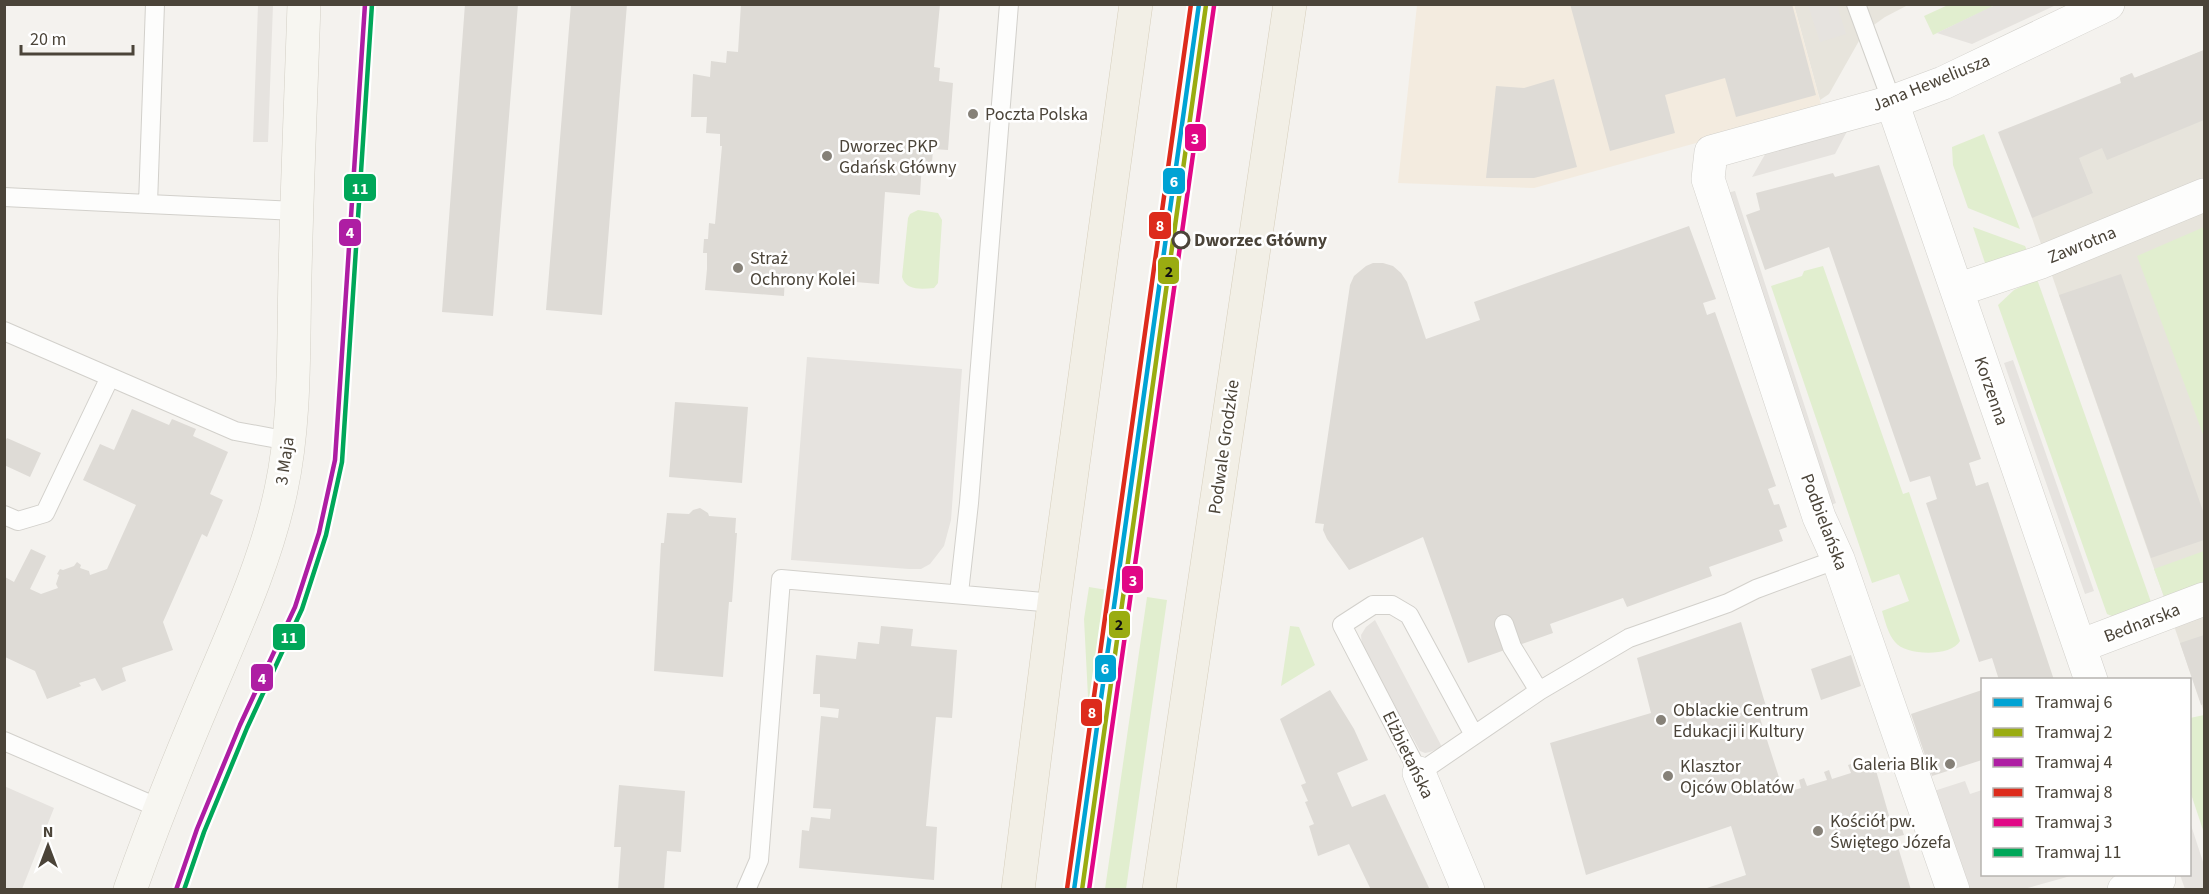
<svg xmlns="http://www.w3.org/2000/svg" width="2209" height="894" font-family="'Source Sans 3',sans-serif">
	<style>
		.residential { fill: #e7e4dc }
		.commercial { fill: #f3ebdf }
		.green { fill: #e1eecf }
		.parking { fill: #e6e3df }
		.building { fill: #dedbd6 }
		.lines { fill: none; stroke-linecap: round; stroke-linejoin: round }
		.lane-casing { stroke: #d2d0cb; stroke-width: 20 }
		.street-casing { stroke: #d2d0cb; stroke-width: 34 }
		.secondary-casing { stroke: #d3cfc5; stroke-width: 34 }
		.primary-casing { stroke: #d6cebb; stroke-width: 34 }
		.lane { stroke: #fdfdfc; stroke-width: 18 }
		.street { stroke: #fdfdfc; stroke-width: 33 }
		.secondary { stroke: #f7f6f1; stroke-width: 33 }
		.primary { stroke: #f2efe6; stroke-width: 33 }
		.tram-1-casing { stroke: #fff; stroke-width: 9 }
		.tram-2-casing { stroke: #fff; stroke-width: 9 }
		.tram-3-casing { stroke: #fff; stroke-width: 9 }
		.tram-4-casing { stroke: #fff; stroke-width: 9 }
		.tram-5-casing { stroke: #fff; stroke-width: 9 }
		.tram-6-casing { stroke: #fff; stroke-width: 9 }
		.tram-1 { stroke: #00a3d4; stroke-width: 4.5 }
		.tram-2 { stroke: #9aac11; stroke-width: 4.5 }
		.tram-3 { stroke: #ae1ea3; stroke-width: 4.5 }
		.tram-4 { stroke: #dd2b1c; stroke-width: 4.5 }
		.tram-5 { stroke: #e10886; stroke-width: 4.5 }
		.tram-6 { stroke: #00a759; stroke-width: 4.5 }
		.poi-dot { fill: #868178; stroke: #fff; stroke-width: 2 }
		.stop-dot { fill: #fff; stroke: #4b4439; stroke-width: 3 }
		.labels { text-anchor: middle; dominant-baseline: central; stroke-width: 5; stroke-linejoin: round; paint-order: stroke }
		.street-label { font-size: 18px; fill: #4b4439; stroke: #fff }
		.poi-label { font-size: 18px; fill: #4b4439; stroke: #fff; text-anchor: start }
		.stop-label { font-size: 18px; font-weight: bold; fill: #4b4439; stroke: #fff; text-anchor: start }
		.line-badge { stroke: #fff; stroke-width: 2 }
		.badge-label { font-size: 16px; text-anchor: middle; font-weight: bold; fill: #fff }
		.pale-badge-label { font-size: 16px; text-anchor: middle; font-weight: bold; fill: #111 }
	</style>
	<rect width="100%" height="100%" fill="#f4f2ee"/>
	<!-- residential -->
	<path class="residential" d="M1794 5H1908L1885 17 1864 32 1829 94 1820 100Z
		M2204 50V712L2032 218 2121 83 2120 78 2132 73 2135 78Z"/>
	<!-- commercial -->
	<path class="commercial" d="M1417 5H1794L1822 108 1534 188 1398 183Z"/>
	<!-- green -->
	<path class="green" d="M1948 5H1991L1992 7 1933 35 1924 16Z
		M1984 134 2020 229 1968 208 1953 165 1952 147Z
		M918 210 938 213 942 220 938 283 934 288C922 289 906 291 902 277L908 218 910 214Z
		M1973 227 2025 246 2029 254 1986 266Z
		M2204 227V437L2137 256Z
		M1823 266 1903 494 1909 492 1960 641C1951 657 1906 656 1895 642 1888 634 1885 621 1882 611L1909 601 1899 574 1872 583 1771 286 1802 276 1804 271Z
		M2037 279 2151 602 2114 617 2107 614 1998 305 2014 290Z
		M2204 551V586L2166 602 2154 569Z
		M1089 587 1107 590 1093 695 1088 697 1084 619Z
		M1147 597 1167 600 1126 889H1105Z
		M1290 626 1299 627 1315 665 1281 686Z
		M2204 715V833L2190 791V718Z"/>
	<!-- parking -->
	<path class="parking" d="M1997 4 2056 5 1972 44 1937 33Z
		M258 5H273L268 142H253Z
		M1808 5H1837L1846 34 1820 42Z
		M1852 122 1835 154 1752 177 1771 144Z
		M1735 191 1836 503 1823 508 1717 195Z
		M807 357 962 369 951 520 944 546 930 564 921 569H909L791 560Z
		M2013 360 2094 591 2085 594 2004 363Z
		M1375 620 1442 747 1430 752 1425 753 1420 751 1362 646 1361 635 1366 627Z
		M1965 781 1970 794 1982 790V874L2074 875 2024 889H1967L1934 791Z
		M4 786 54 808 22 889H5Z
		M2190 822 2204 865V889H2185L2180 875 2190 874Z"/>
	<!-- building -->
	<path class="building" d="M465 4H518L493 316 442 312Z
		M571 4H627L602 315 546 310Z
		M741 4H940L934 67 940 68 939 81 953 83 948 150 933 149 932 163 922 162 920 195 885 192 879 284 832 280 833 277 785 274 784 296 705 290 707 269V253H703L704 239H708L709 223 715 224 722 146H720V134L706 133 707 117H691L693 74 710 77 711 61 726 63 727 51 738 52Z
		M1570 4H1792L1816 95 1736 117 1725 78 1693 87 1665 95 1675 133 1610 151Z
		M2204 50V120L2107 160 2102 148 2079 158 2093 193 2032 218 1998 132 2121 83 2120 78 2132 73 2134 78Z
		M1554 79 1577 167 1534 178H1486L1496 86 1524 88Z
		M1879 165 1981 459 1969 463 1976 486 1988 482 2054 680H1999L1992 658 1979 662 1926 503 1937 499 1930 476 1910 482 1829 247 1765 270 1746 215 1760 210 1756 193 1833 173 1835 177Z
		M1689 226 1716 299 1703 303 1707 315 1715 312 1776 486 1768 489 1774 505 1779 504 1787 527 1779 530 1783 541 1709 567 1712 576 1627 607 1623 598 1550 624 1553 633 1468 663 1423 537 1349 570 1327 539 1323 530 1324 524 1315 523 1350 285 1354 276 1366 266 1373 263H1383L1393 266 1401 273 1407 282 1426 339 1480 320 1474 302Z
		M2121 274 2204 514V540L2151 558 2059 295Z
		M675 402 748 407 742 483 669 477Z
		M132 409 169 425 172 419 196 429 193 436 228 452 210 494 223 500 207 537 202 534 163 622 173 650 124 667 122 668 126 681 102 691 95 678 79 683 81 686 47 699 35 671 5 657V577L14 582 31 549 46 556 30 589 41 594 58 588 56 584 59 575 57 574 60 569 63 570 74 566 77 562 81 565 80 568 89 571 90 575 107 569 136 505 83 480 100 444 114 450Z
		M7 438 41 453 30 477 4 465V443Z
		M700 508 708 513 709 516 736 518 735 533H737L732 602H729L723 677 654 671 661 543H664L667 513 689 514 693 510Z
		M1741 622 1768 713 1759 715 1784 793 1801 788 1799 780 1804 778 1807 786 1827 780 1824 772 1829 770 1832 779 1851 773 1848 765 1854 763 1856 772 1875 767 1892 826 1900 823 1904 835 1895 837 1911 890H1701L1746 875 1731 826 1586 875 1550 743 1651 713 1637 658Z
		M881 626 913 629 911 646 957 650 952 718 936 717 926 826 937 827 934 880 799 868 802 830 809 831 811 817 830 819 831 809 813 808 821 716 838 718 839 709 820 707V694H813L816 655 856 659 858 642 879 644Z
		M2204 635V704L2201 705 2180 643Z
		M1851 655 1861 686 1821 700 1811 669Z
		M1330 690 1354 729 1368 760 1337 773 1352 807 1385 794 1430 890H1371L1349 844 1318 856 1309 826 1314 824 1305 802 1308 801 1301 785 1306 783 1280 719Z
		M1982 690V760L1932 776 1911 714Z
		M619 785 685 791 681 852 667 851 664 890H618L621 847H614Z"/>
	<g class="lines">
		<defs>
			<path id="lane" d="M155 4 148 204 296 211
				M1856 4 1892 102
				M4 197 148 204
				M4 331 235 431 289 441
				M4 515 18 521 45 513 110 377
				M959 593 969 503 1009 4
				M1504 624 1512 647 1539 691
				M1474 735 1409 615 1392 605H1373L1342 625 1419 773 1539 691 1629 638 1728 603 1756 589 1838 559
				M4 741 159 808
				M746 890 759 860 781 579 1054 603"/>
			<path id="street" d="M1892 102 2091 680
				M1957 290 2041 262 2204 195
				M2080 646 2204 599
				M1419 773 1468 890
				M1953 890 1838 559 1819 517 1708 179 1711 152 1892 102 1943 83 2108 4
				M2124 890 2159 879"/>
			<path id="secondary" d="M130 890C155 819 183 750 213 680 239 619 267 556 281 490 296 420 293 347 295 275 297 185 301 95 304 4"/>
			<path id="primary" d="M1018 890 1054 603 1136 4
				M1159 890 1290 4"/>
		</defs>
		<!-- lane casing -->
		<use href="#lane" class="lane-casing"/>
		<!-- street casing -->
		<use href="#street" class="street-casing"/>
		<!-- secondary casing -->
		<use href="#secondary" class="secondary-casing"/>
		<!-- primary casing -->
		<use href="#primary" class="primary-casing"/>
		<!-- lane -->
		<use href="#lane" class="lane"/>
		<!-- street -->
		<use href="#street" class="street"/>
		<!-- secondary -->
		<use href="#secondary" class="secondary"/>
		<!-- primary -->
		<use href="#primary" class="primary"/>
		<defs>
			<path id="tram-1" d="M1074 890 1199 4"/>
			<path id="tram-2" d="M1082 890 1206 5"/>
			<path id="tram-3" d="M176 890 197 829 240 725 295 607 319 533 335 460 365 4"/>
			<path id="tram-4" d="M1067 889 1191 4"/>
			<path id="tram-5" d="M1089 890 1214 6"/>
			<path id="tram-6" d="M184 890 204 832 247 728 302 609 326 535 342 462 372 4"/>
		</defs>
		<!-- tram-1 casing -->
		<use href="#tram-1" class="tram-1-casing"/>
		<!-- tram-2 casing -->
		<use href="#tram-2" class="tram-2-casing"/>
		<!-- tram-3 casing -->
		<use href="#tram-3" class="tram-3-casing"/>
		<!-- tram-4 casing -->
		<use href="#tram-4" class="tram-4-casing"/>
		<!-- tram-5 casing -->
		<use href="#tram-5" class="tram-5-casing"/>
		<!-- tram-6 casing -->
		<use href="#tram-6" class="tram-6-casing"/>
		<!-- tram-1 -->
		<use href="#tram-1" class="tram-1"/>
		<!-- tram-2 -->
		<use href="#tram-2" class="tram-2"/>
		<!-- tram-3 -->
		<use href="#tram-3" class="tram-3"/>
		<!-- tram-4 -->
		<use href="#tram-4" class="tram-4"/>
		<!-- tram-5 -->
		<use href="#tram-5" class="tram-5"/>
		<!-- tram-6 -->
		<use href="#tram-6" class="tram-6"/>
	</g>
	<!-- markers -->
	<g class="poi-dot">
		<circle cx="973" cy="114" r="6"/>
		<circle cx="827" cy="156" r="6"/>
		<circle cx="738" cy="268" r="6"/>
		<circle cx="1661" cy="720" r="6"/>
		<circle cx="1950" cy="764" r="6"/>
		<circle cx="1668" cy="776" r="6"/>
		<circle cx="1818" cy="831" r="6"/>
	</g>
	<circle class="stop-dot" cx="1181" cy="240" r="8"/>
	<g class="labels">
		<!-- street labels -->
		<g class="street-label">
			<text transform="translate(1931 83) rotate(-22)">Jana Heweliusza</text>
			<text transform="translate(2082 245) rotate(-22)">Zawrotna</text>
			<text transform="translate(1991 391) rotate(71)">Korzenna</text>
			<text transform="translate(1224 447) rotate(-82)">Podwale Grodzkie</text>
			<text transform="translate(285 461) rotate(-82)">3 Maja</text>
			<text transform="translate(1824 522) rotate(69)">Podbielańska</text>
			<text transform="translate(2142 623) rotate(-21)">Bednarska</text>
			<text transform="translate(1408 755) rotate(64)">Elżbietańska</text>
		</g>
		<!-- poi labels -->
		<g class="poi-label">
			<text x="985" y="114">Poczta Polska</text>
			<text x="839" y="146">Dworzec PKP<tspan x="839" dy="21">Gdańsk Główny</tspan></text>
			<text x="750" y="258">Straż<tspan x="750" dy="21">Ochrony Kolei</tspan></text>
			<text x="1673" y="710">Oblackie Centrum<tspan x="1673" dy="21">Edukacji i Kultury</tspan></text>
			<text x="1938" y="764" text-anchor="end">Galeria Blik</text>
			<text x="1680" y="766">Klasztor<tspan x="1680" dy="21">Ojców Oblatów</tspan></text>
			<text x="1830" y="821">Kościół pw.<tspan x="1830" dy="21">Świętego Józefa</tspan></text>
		</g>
		<!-- stop labels -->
		<g class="stop-label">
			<text x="1194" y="240">Dworzec Główny</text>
		</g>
	</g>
	<g class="line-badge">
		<rect x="1184" y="123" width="23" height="29" rx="6" fill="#e10886"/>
		<rect x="1162" y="167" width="24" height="28" rx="6" fill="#00a3d4"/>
		<rect x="343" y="173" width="34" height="29" rx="6" fill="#00a759"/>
		<rect x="1148" y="211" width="24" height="29" rx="6" fill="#dd2b1c"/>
		<rect x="338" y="218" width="24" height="29" rx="6" fill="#ae1ea3"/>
		<rect x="1157" y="256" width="23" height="29" rx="6" fill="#9aac11"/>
		<rect x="1121" y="565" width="23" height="29" rx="6" fill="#e10886"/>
		<rect x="1108" y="610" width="23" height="29" rx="6" fill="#9aac11"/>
		<rect x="272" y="623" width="34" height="28" rx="6" fill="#00a759"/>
		<rect x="1094" y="654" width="23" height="29" rx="6" fill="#00a3d4"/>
		<rect x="250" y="663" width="24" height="29" rx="6" fill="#ae1ea3"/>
		<rect x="1080" y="698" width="23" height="29" rx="6" fill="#dd2b1c"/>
	</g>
	<g class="badge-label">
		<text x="1195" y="144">3</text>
		<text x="1174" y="187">6</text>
		<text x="360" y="194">11</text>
		<text x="1160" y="231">8</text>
		<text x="350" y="238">4</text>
		<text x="1133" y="586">3</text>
		<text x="289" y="643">11</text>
		<text x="1105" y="674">6</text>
		<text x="262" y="684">4</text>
		<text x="1092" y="718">8</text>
	</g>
	<g class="pale-badge-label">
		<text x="1169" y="277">2</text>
		<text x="1119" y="630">2</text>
	</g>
	<!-- border -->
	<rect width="2209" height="894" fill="none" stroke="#4b4439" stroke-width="12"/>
	<!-- legend -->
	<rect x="1981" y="678" width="210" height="198" fill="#ffffff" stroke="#b7b4b0" stroke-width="1.5"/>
	<rect x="1993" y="698" width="30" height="9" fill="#00a3d4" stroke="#b7b4b0" stroke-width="1.5"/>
	<text x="2035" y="708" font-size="18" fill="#4b4439">Tramwaj 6</text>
	<rect x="1993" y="728" width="30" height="9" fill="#9aac11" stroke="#b7b4b0" stroke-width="1.5"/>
	<text x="2035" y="738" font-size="18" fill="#4b4439">Tramwaj 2</text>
	<rect x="1993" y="758" width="30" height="9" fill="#ae1ea3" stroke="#b7b4b0" stroke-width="1.5"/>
	<text x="2035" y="768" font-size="18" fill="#4b4439">Tramwaj 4</text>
	<rect x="1993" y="788" width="30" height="9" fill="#dd2b1c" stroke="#b7b4b0" stroke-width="1.5"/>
	<text x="2035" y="798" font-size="18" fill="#4b4439">Tramwaj 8</text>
	<rect x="1993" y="818" width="30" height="9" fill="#e10886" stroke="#b7b4b0" stroke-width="1.5"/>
	<text x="2035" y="828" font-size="18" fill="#4b4439">Tramwaj 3</text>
	<rect x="1993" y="848" width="30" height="9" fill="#00a759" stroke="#b7b4b0" stroke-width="1.5"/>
	<text x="2035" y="858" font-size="18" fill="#4b4439">Tramwaj 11</text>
	<!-- north arrow -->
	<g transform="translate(48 846)" stroke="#ffffff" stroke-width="4.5" paint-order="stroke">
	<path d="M0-4.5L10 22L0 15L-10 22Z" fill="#4b4439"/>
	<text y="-9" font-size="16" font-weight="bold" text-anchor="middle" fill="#4b4439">N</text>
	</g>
	<!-- scale -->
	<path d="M21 45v9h112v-9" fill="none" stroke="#4b4439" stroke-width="3"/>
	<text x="30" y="45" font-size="18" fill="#4b4439" stroke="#ffffff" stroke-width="4.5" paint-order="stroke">20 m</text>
</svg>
